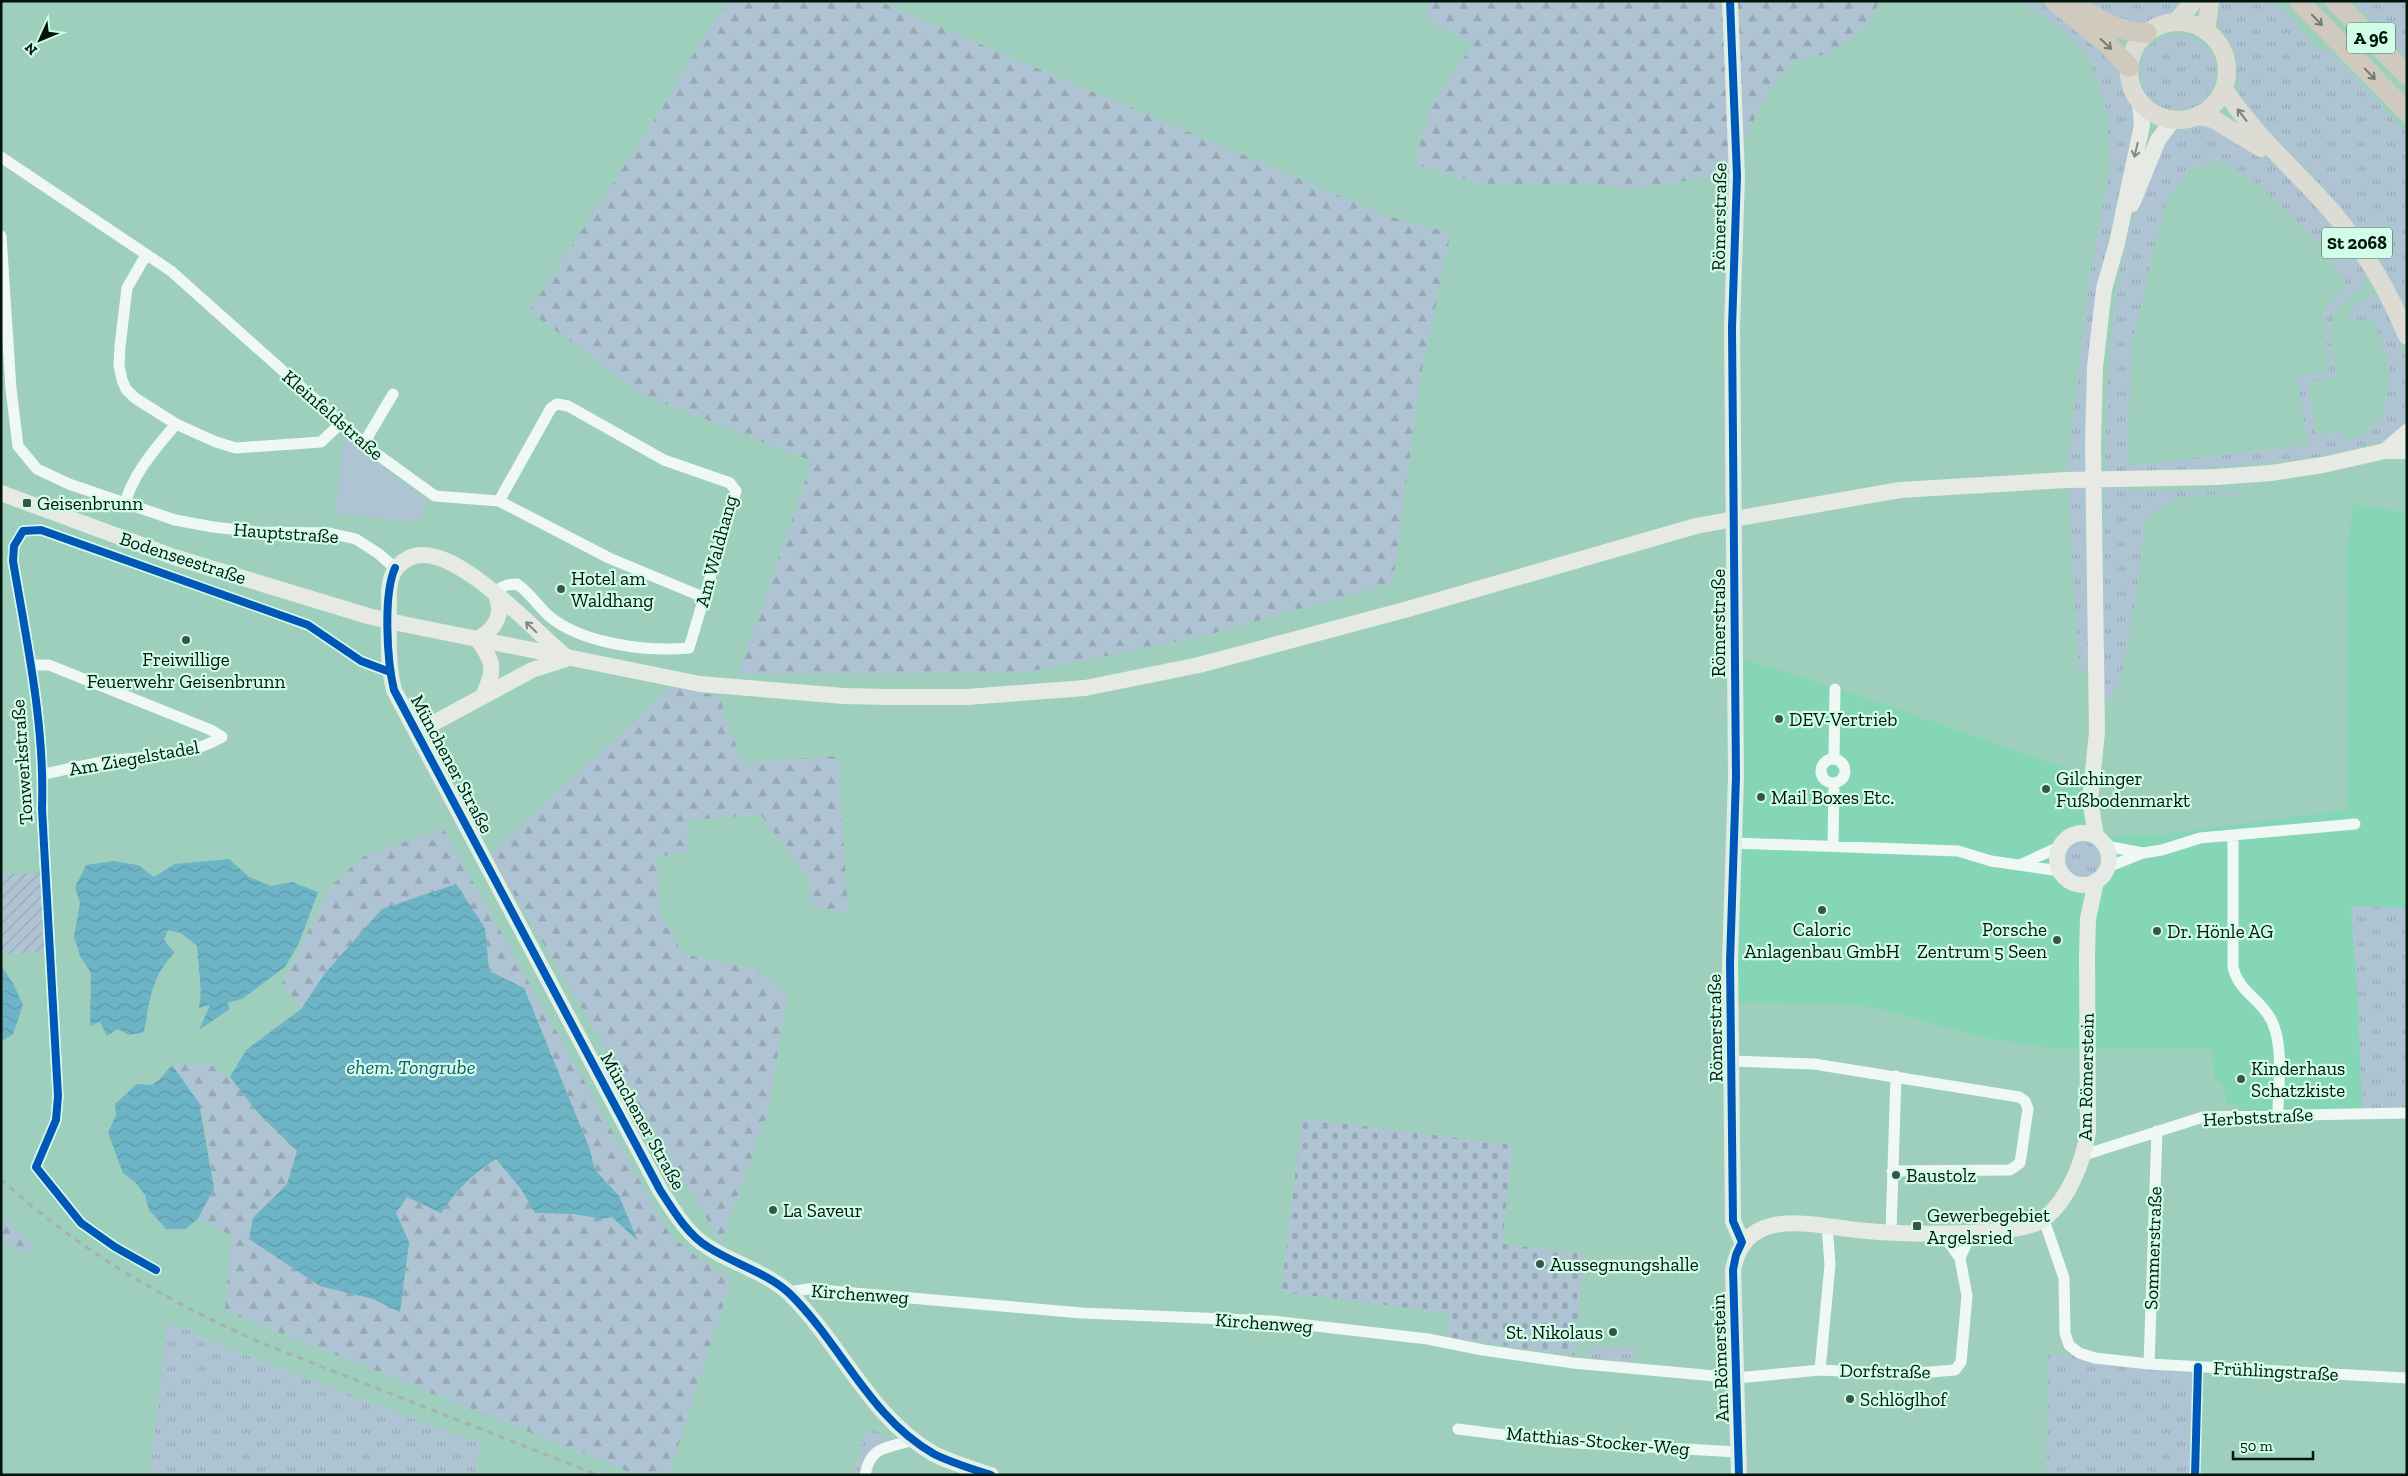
<svg xmlns="http://www.w3.org/2000/svg" width="2408" height="1476" font-family="'Zilla Slab',serif">
	<style>
		.built { fill: #85d6b7 }
		.grass { fill: url(#grass-tufts); fill-rule: evenodd }
		.forest { fill: url(#forest-firs) }
		.cemetery { fill: url(#cemetery-stones) }
		.park { fill: #afc4d3 }
		.garden { fill: url(#garden-furrows) }
		.water { fill: url(#water-waves) }
		.lines { fill: none; stroke-linecap: round; stroke-linejoin: round }
		.street { stroke: #f0f8f5; stroke-width: 11 }
		.secondary { stroke: #e7eae4; stroke-width: 16 }
		.primary { stroke: #dddcd4; stroke-width: 18 }
		.highway { stroke: #d0cabe; stroke-width: 20 }
		.rail { stroke: #a6b1ad; stroke-width: 3; stroke-dasharray: 6 6; stroke-linecap: butt }
		.cycleway-casing { stroke: #d0fce8; stroke-width: 11 }
		.cycleway { stroke: #0057b8; stroke-width: 8 }
		.oneway { stroke: #72796d }
		.oneway2 { stroke: #7a827a }
		.oneway3 { stroke: #7f8a82 }
		.poi-dot { fill: #375649; stroke: #d0fce8; stroke-width: 2 }
		.labels { text-anchor: middle; dominant-baseline: central; stroke-width: 4.5; stroke-linejoin: round; paint-order: stroke }
		.shield { fill: #d0fce8; stroke: #3e5a4d; stroke-width: 1 }
		.shield-label { font-size: 18px; font-weight: bold; fill: #00150b }
		.street-label { font-size: 19px; fill: #00150b; stroke: #d0fce8 }
		.poi-label { font-size: 19px; fill: #00150b; stroke: #d0fce8; text-anchor: start }
		.water-label { font-size: 20px; font-style: italic; fill: #17586f; stroke: #d0fce8 }
	</style>
	<defs>
		<pattern id="grass-tufts" width="24" height="20" patternUnits="userSpaceOnUse" patternTransform="scale(1.25)"><rect width="24" height="20" fill="#afc4d3"/><path d="M3 7l-1-3M5 7V3M7 7l1-3M15 17l-1-3M17 17v-4M19 17l1-3" fill="none" stroke="#95a8b4"/></pattern>
		<pattern id="forest-firs" width="22" height="20" patternUnits="userSpaceOnUse" patternTransform="scale(1.25)"><rect width="22" height="20" fill="#afc4d3"/><path d="M5 1l3.5 6h-7zM16 11l3.5 6h-7z" fill="#95a8b4"/></pattern>
		<pattern id="cemetery-stones" width="16" height="16" patternUnits="userSpaceOnUse" patternTransform="scale(1.25)"><rect width="16" height="16" fill="#afc4d3"/><path d="M2 7V4a2 2 0 0 1 4 0v3zM10 15v-3a2 2 0 0 1 4 0v3z" fill="#95a8b4"/></pattern>
		<pattern id="garden-furrows" width="10" height="10" patternUnits="userSpaceOnUse" patternTransform="scale(1.25)"><rect width="10" height="10" fill="#afc4d3"/><path d="M-1 1l2-2M0 10L10 0M9 11l2-2" fill="none" stroke="#95a8b4"/></pattern>
		<pattern id="water-waves" width="16" height="10" patternUnits="userSpaceOnUse" patternTransform="scale(1.25)"><rect width="16" height="10" fill="#6db4c6"/><path d="M0 5q4-4 8 0t8 0" fill="none" stroke="#5d9aa9"/></pattern>
	</defs>
	<rect width="100%" height="100%" fill="#9dcfbc"/>
	<!-- built -->
	<path class="built" d="M2354 504 2407 513V908L2351 906 2358 999 2362 1111 2238 1113V1104H2227L2222 1082 2215 1081 2212 1048 2057 1049 1979 1037 1885 1010 1859 1005 1735 1002 1742 659 1810 679 2098 779 2099 827 2106 836 2157 835 2348 810 2347 547Z"/>
	<!-- grass -->
	<path class="grass" d="M2019 1H2038L2100 48 2119 68 2126 98 2134 110 2137 123 2105 263 2091 645 2086 671 2079 674 2067 468 2089 280 2111 163 2108 143V112L2088 57 2064 30Z
		M2085 1H2187L2176 15 2138 27 2124 24Z
		M2218 1H2268L2275 8 2279 4 2318 51 2329 50 2407 134V310L2362 235 2321 185 2244 107C2236 89 2239 73 2235 54 2231 33 2210 27 2218 1Z
		M2354 1H2407V57Z
		M2140 72a38 38 0 1 1 76 0a38 38 0 1 1-76 0Z
		M2207 124C2220 130 2234 135 2245 143 2295 175 2331 223 2365 271L2367 277C2362 289 2352 294 2343 303 2322 323 2333 350 2337 377L2308 382 2315 432 2319 434 2343 433 2345 440C2351 438 2359 437 2364 434 2390 419 2393 377 2385 352 2381 340 2376 329 2372 319L2353 321 2349 317 2352 309 2371 295C2392 302 2397 337 2404 356 2407 366 2408 411 2407 420 2390 465 2172 470 2125 472L2122 491 2237 490V495C2199 495 2173 490 2145 520 2143 547 2126 689 2109 701L2103 697C2104 610 2103 523 2106 436 2108 372 2111 308 2125 245 2134 206 2154 169 2170 133ZM2222 160 2259 185 2319 245 2346 284 2323 312 2329 371 2297 377 2308 445 2127 466 2132 342 2158 231 2169 197 2191 169Z
		M2065 859a18 18 0 1 1 36 0a18 18 0 1 1-36 0Z
		M2351 906 2407 908V1110L2362 1111 2358 1002Z
		M167 1321 223 1346 483 1445 473 1475H150Z
		M1590 1345 1621 1349 1622 1346 1635 1347 1633 1363 1589 1358Z
		M2048 1355 2075 1356 2089 1362 2186 1369 2195 1380 2192 1475H2046Z
		M874 1430 894 1442C873 1448 864 1452 859 1475H853L864 1435Z"/>
	<!-- forest -->
	<path class="forest" d="M731 1H878L1388 216 1451 233 1420 379 1393 583 1204 636 1021 673 738 674 812 461 643 395 529 311 650 127 717 15Z
		M1429 1H1880L1863 31 1830 53 1795 61 1770 89 1742 143 1732 174 1631 189 1588 184H1479L1414 164 1431 105 1473 44 1426 19Z
		M671 687 719 696 742 763 838 756 848 913 812 907 809 881 761 815 687 820V852L657 857 660 913 683 954 759 970 788 996 767 1115 721 1243 490 854Z
		M443 828 670 1235 698 1258 732 1278 669 1475H637L225 1311 231 1235 198 1219 214 1188 205 1129 199 1103 172 1065 207 1063 230 1077 258 1113 297 1151 287 1184 253 1218 249 1239 320 1286 373 1299 400 1311 409 1242 395 1213 406 1197 441 1213C457 1190 473 1174 496 1159L521 1189 535 1213 574 1214 602 1219 612 1217 637 1240 619 1196 595 1170 589 1147 524 988 489 971 485 928 326 972 301 1009 282 983 331 886 364 856Z
		M1 1216 34 1245 25 1254 8 1244 1 1246Z"/>
	<!-- cemetery -->
	<path class="cemetery" d="M1302 1118 1513 1145 1502 1244 1584 1254 1574 1356 1448 1337 1450 1313 1281 1292Z"/>
	<!-- park -->
	<path class="park" d="M345 430 398 480 428 498 418 523 335 513Z"/>
	<!-- garden -->
	<path class="garden" d="M41 873 45 952 1 954V874Z"/>
	<!-- water -->
	<path class="water" d="M229 859 249 877 271 886 292 882 318 892 299 943 285 967 242 999 227 1003 230 1009 199 1030 210 1005 199 1008C203 987 198 967 197 946L181 933 168 930 164 940 175 953C151 975 150 1001 144 1032L129 1035 118 1029 107 1036 100 1022 90 1026 91 973 80 956 74 937 80 903 75 887 86 865 113 861 138 865 154 877 175 864Z
		M456 884 485 928 489 971 524 988 589 1147 595 1170 619 1196 638 1241 612 1217 603 1219 574 1214 535 1213 521 1189 496 1159C472 1174 457 1190 441 1213L407 1197 396 1213 409 1242 400 1312 373 1299 320 1286 249 1239 253 1218 287 1184 297 1151 258 1113 230 1077 246 1050 301 1009 326 972 382 909Z
		M1 965 14 985 23 1005 13 1034 1 1042Z
		M172 1065 199 1103 214 1188 198 1219 185 1229H166L149 1210 145 1195 135 1182 123 1173 108 1133 116 1115 115 1104 137 1084 152 1085 160 1079Z"/>
	<g class="lines">
		<!-- street -->
		<path class="street" d="M1 157 171 271 374 452 435 496 499 501 609 558 703 597
			M1 236 11 389 18 446 37 469 69 484 175 520 213 527 259 532 329 533 356 539 379 554 395 568
			M146 255 127 288 120 346 119 365 122 380 126 389 135 398 176 424 216 442 236 448 321 442 341 423
			M364 443 393 394
			M125 503C134 472 156 448 176 424
			M494 591 507 585 517 584C530 593 538 606 549 616 582 644 648 652 689 648L736 491 730 483 664 460 568 406 557 404 551 408 499 501
			M31 665H49L211 730 222 737C190 756 152 756 116 760 92 763 68 769 43 774
			M1834 759 1835 689
			M1821 771a12 12 0 1 1 24 0a12 12 0 1 1-24 0Z
			M2233 835V967C2238 990 2257 997 2269 1016 2285 1041 2278 1085 2278 1114
			M1734 843 1958 851 1991 861 2060 871
			M1833 845 1834 783
			M2106 846 2143 853
			M2022 864 2059 847
			M2108 867 2143 853 2162 850 2200 838 2355 824
			M1732 1061 1814 1064 2019 1097 2025 1101 2028 1109 2020 1163 2010 1170 1892 1171
			M2084 1155 2203 1117 2407 1113
			M2044 1220 2064 1278 2065 1333 2069 1345 2079 1353 2095 1358 2149 1364 2407 1378
			M1891 1231 1896 1076
			M1942 1233 1960 1258
			M156 1270 115 1247 81 1223 36 1167 56 1120 58 1096 42 809C45 726 27 643 13 561L14 546 23 531 41 530 308 625 361 661 390 672
			M789 1292 808 1289 1082 1313 1272 1321 1428 1339 1483 1350 1573 1363 1737 1378 1820 1370 1904 1374 1955 1370 1961 1362 1967 1296 1960 1258 1972 1232
			M2149 1364 2157 1131
			M1820 1370 1830 1265 1827 1225
			M1458 1429 1559 1442 1738 1452
			M865 1475C870 1448 884 1448 907 1442L910 1437"/>
		<!-- secondary -->
		<path class="secondary" d="M1730 1 1737 176 1732 328 1736 777 1730 962 1733 1221 1742 1242
			M2132 204 2158 140 2173 120
			M2385 451 2407 432
			M1 493 174 557 368 616 403 624 700 684 844 696 887 697H967L1085 688 1199 665 1408 609 1696 526 1757 515 1900 490 2067 480 2217 477 2271 473 2323 465 2385 451H2407
			M477 639C495 662 495 670 483 696
			M477 639C496 629 505 613 495 593
			M565 656C534 631 451 537 409 558 389 568 388 586 389 607 389 635 387 663 394 690L660 1190C673 1210 687 1234 708 1247 734 1264 768 1273 790 1294 841 1344 870 1418 934 1454 952 1463 972 1469 991 1475
			M417 732 532 670 566 659
			M2057 859a26 26 0 1 1 52 0a26 26 0 1 1-52 0Z
			M2096 836 2090 800 2097 732 2093 444 2095 367 2104 289 2117 243 2142 125 2140 102
			M1739 1475 1733 1270C1746 1201 1819 1228 1867 1231 1901 1234 2021 1238 2044 1219 2069 1199 2083 1162 2088 1132L2087 956 2088 919 2096 881"/>
		<!-- primary -->
		<path class="primary" d="M2176 22 2194 1
			M2129 71a49 49 0 1 1 98 0a49 49 0 1 1-98 0Z
			M2206 31 2210 1
			M2224 89C2250 129 2284 160 2317 195 2356 236 2386 284 2407 336
			M2198 116 2213 119 2261 148"/>
		<!-- highway -->
		<path class="highway" d="M2055 1 2108 45 2129 67
			M2299 1 2407 112
			M2335 1 2407 75
			M2078 7C2100 21 2120 32 2147 33"/>
		<!-- rail -->
		<path class="rail" d="M1 1179C79 1251 168 1302 264 1344L598 1475"/>
		<defs>
			<path id="cycleway" d="M1730 1 1737 176 1732 328 1736 777 1730 962 1733 1221 1742 1242 1736 1255 1733 1270 1739 1475
				M395 568C383 595 387 661 394 690L660 1190C673 1210 687 1234 708 1247 734 1264 768 1273 790 1294 841 1344 870 1418 934 1454 952 1463 972 1469 991 1475
				M156 1270 115 1247 81 1223 36 1167 56 1120 58 1096 42 809C45 726 27 643 13 561L14 546 23 531 41 530 308 625 361 661 390 672
				M2195 1475 2198 1367"/>
		</defs>
		<!-- cycleway casing -->
		<use href="#cycleway" class="cycleway-casing"/>
		<!-- cycleway -->
		<use href="#cycleway" class="cycleway"/>
	</g>
	<!-- one-way arrows -->
	<defs><path id="oneway-shaft" d="M-6 0H5M1.5-3L5.5 0L1.5 3" fill="none" stroke-width="1.6" stroke-linecap="round" stroke-linejoin="round" transform="scale(1.25)"/></defs>
	<g class="oneway">
		<use href="#oneway-shaft" transform="translate(2317 20) rotate(46)"/>
		<use href="#oneway-shaft" transform="translate(2106 44) rotate(43)"/>
		<use href="#oneway-shaft" transform="translate(2370 74) rotate(46)"/>
	</g>
	<use class="oneway2" href="#oneway-shaft" transform="translate(2242 115) rotate(-128)"/>
	<g class="oneway3">
		<use href="#oneway-shaft" transform="translate(2136 150) rotate(103)"/>
		<use href="#oneway-shaft" transform="translate(531 627) rotate(-136)"/>
	</g>
	<!-- markers -->
	<g class="poi-dot">
		<rect x="22" y="498" width="10" height="10" rx="2.5"/>
		<circle cx="561" cy="589" r="5"/>
		<circle cx="186" cy="640" r="5"/>
		<circle cx="1779" cy="719" r="5"/>
		<circle cx="2046" cy="789" r="5"/>
		<circle cx="1761" cy="797" r="5"/>
		<circle cx="1822" cy="910" r="5"/>
		<circle cx="2157" cy="931" r="5"/>
		<circle cx="2057" cy="940" r="5"/>
		<circle cx="2241" cy="1079" r="5"/>
		<circle cx="1896" cy="1175" r="5"/>
		<circle cx="773" cy="1210" r="5"/>
		<rect x="1912" y="1221" width="10" height="10" rx="2.5"/>
		<circle cx="1540" cy="1264" r="5"/>
		<circle cx="1613" cy="1332" r="5"/>
		<circle cx="1850" cy="1399" r="5"/>
	</g>
	<g class="labels">
		<!-- shield labels -->
		<g class="shield">
			<rect x="2347" y="22.5" width="48" height="31" rx="4"/>
			<rect x="2322" y="227.5" width="70" height="31" rx="4"/>
		</g>
		<g class="shield-label">
			<text x="2371" y="38">A 96</text>
			<text x="2357" y="243">St 2068</text>
		</g>
		<!-- street labels -->
		<g class="street-label">
			<text transform="translate(1719 217) rotate(-89)">Römerstraße</text>
			<text transform="translate(333 415) rotate(41)">Kleinfeldstraße</text>
			<text transform="translate(286 533) rotate(4)">Hauptstraße</text>
			<text transform="translate(716 551) rotate(-75)">Am Waldhang</text>
			<text transform="translate(183 558) rotate(18)">Bodenseestraße</text>
			<text transform="translate(1718 623) rotate(-90)">Römerstraße</text>
			<text transform="translate(134 758) rotate(-10)">Am Ziegelstadel</text>
			<text transform="translate(22 762) rotate(-94)">Tonwerkstraße</text>
			<text transform="translate(452 764) rotate(62)">Münchener Straße</text>
			<text transform="translate(1715 1028) rotate(-91)">Römerstraße</text>
			<text transform="translate(2086 1077) rotate(-89)">Am Römerstein</text>
			<text transform="translate(2258 1117) rotate(-3)">Herbststraße</text>
			<text transform="translate(643 1121) rotate(61)">Münchener Straße</text>
			<text transform="translate(2153 1248) rotate(-88)">Sommerstraße</text>
			<text transform="translate(860 1294) rotate(4)">Kirchenweg</text>
			<text transform="translate(1264 1323) rotate(4)">Kirchenweg</text>
			<text transform="translate(1720 1358) rotate(-92)">Am Römerstein</text>
			<text transform="translate(1885 1371) rotate(1)">Dorfstraße</text>
			<text transform="translate(2276 1371) rotate(3)">Frühlingstraße</text>
			<text transform="translate(1598 1441) rotate(5)">Matthias-Stocker-Weg</text>
		</g>
		<!-- poi labels -->
		<g class="poi-label">
			<text x="37" y="503">Geisenbrunn</text>
			<text x="571" y="578">Hotel am<tspan x="571" dy="22">Waldhang</tspan></text>
			<text x="186" y="659" text-anchor="middle">Freiwillige<tspan x="186" dy="22">Feuerwehr Geisenbrunn</tspan></text>
			<text x="1789" y="719">DEV-Vertrieb</text>
			<text x="2056" y="778">Gilchinger<tspan x="2056" dy="22">Fußbodenmarkt</tspan></text>
			<text x="1771" y="797">Mail Boxes Etc.</text>
			<text x="1822" y="929" text-anchor="middle">Caloric<tspan x="1822" dy="22">Anlagenbau GmbH</tspan></text>
			<text x="2047" y="929" text-anchor="end">Porsche<tspan x="2047" dy="22">Zentrum 5 Seen</tspan></text>
			<text x="2167" y="931">Dr. Hönle AG</text>
			<text x="2251" y="1068">Kinderhaus<tspan x="2251" dy="22">Schatzkiste</tspan></text>
			<text x="1906" y="1175">Baustolz</text>
			<text x="783" y="1210">La Saveur</text>
			<text x="1927" y="1215">Gewerbegebiet<tspan x="1927" dy="22">Argelsried</tspan></text>
			<text x="1550" y="1264">Aussegnungshalle</text>
			<text x="1603" y="1332" text-anchor="end">St. Nikolaus</text>
			<text x="1860" y="1399">Schlöglhof</text>
		</g>
		<!-- water labels -->
		<g class="water-label">
			<text x="411" y="1067">ehem. Tongrube</text>
		</g>
	</g>
	<!-- border -->
	<rect width="2408" height="1476" fill="none" stroke="#00150b" stroke-width="5"/>
	<!-- north arrow -->
	<g transform="translate(40 40) rotate(226)" stroke="#d0fce8" stroke-width="4" paint-order="stroke">
	<path d="M0-4L9 19L0 12L-9 19Z" fill="#00150b"/>
	<text y="-8" font-size="14" font-weight="bold" text-anchor="middle" fill="#00150b">N</text>
	</g>
	<!-- scale -->
	<path d="M2233 1451v8h80v-8" fill="none" stroke="#00150b" stroke-width="2.5"/>
	<text x="2240" y="1451" font-size="15" fill="#00150b" stroke="#d0fce8" stroke-width="4" paint-order="stroke">50 m</text>
</svg>
